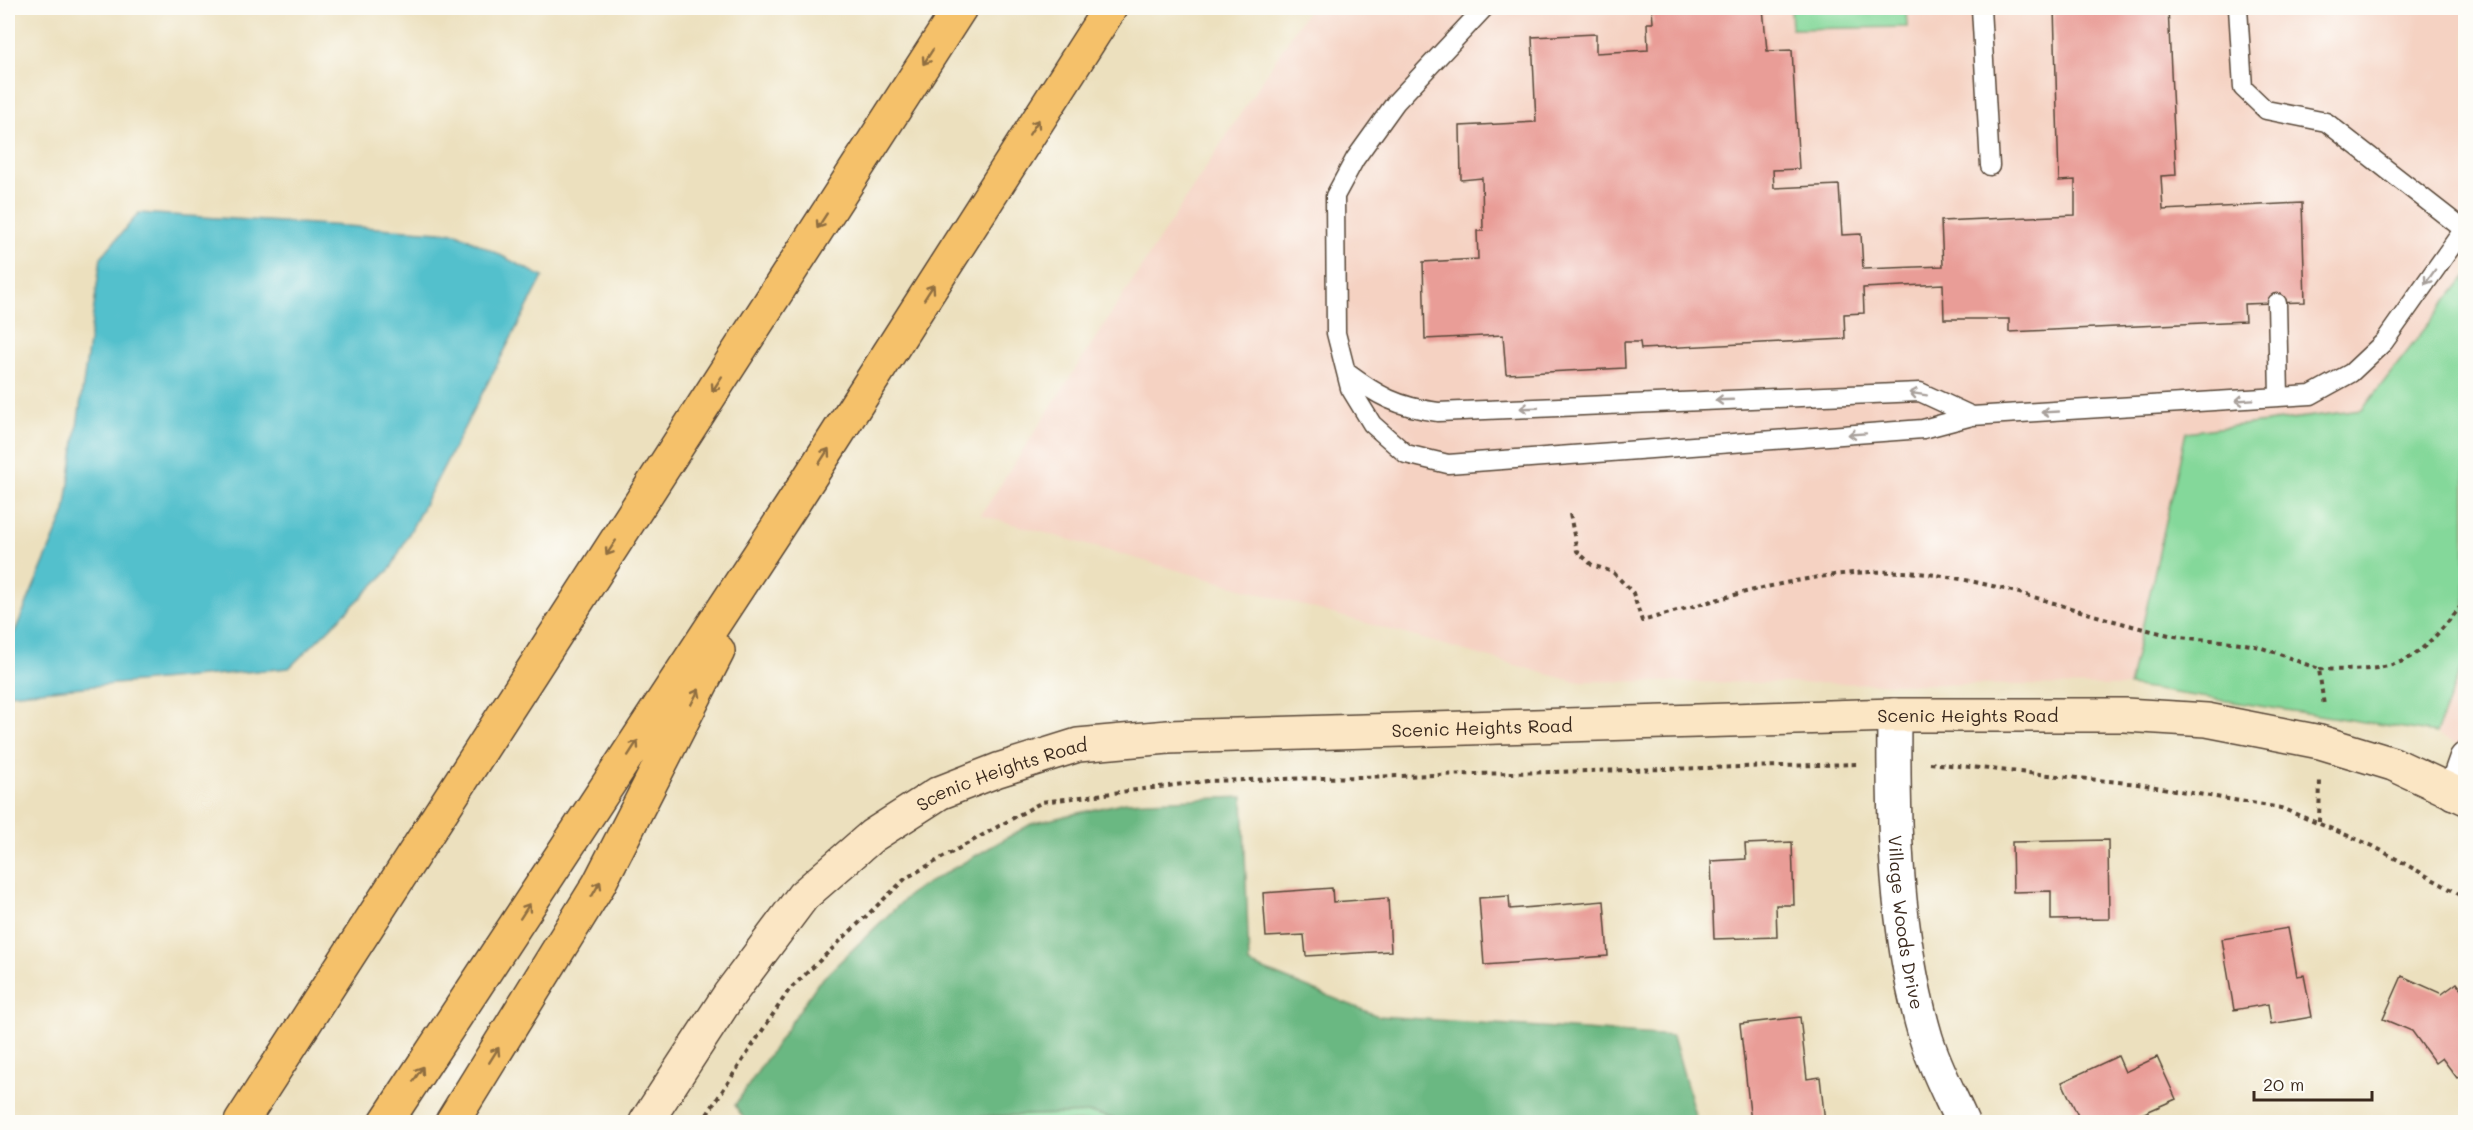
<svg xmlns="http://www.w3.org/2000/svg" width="2473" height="1130" font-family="Mali,sans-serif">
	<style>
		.built { fill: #f5d2c2 }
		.green { fill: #84d89a; stroke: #60815c; stroke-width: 1.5 }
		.forest { fill: #6bb882; stroke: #537150; stroke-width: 1.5 }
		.water { fill: #53c0cc; stroke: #477575; stroke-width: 1.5 }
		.building { fill: #e99d97 }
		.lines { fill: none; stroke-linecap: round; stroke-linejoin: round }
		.lane-casing { stroke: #564536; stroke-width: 21 }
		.street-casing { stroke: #564536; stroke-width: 36 }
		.secondary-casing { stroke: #564536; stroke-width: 36 }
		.highway-casing { stroke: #564536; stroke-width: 36 }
		.path { stroke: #564536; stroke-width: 4; stroke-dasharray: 4.5 4.5; stroke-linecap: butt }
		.lane { stroke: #fff; stroke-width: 18 }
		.street { stroke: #fff; stroke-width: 33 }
		.secondary { stroke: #fbe6c4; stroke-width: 33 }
		.highway { stroke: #f5c16b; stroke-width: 33 }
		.oneway { stroke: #8f6e41 }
		.oneway2 { stroke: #a79f9a }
		.labels { text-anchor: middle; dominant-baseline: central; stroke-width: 6; stroke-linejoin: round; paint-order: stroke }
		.street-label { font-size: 18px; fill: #3b2a1e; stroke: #fdfcf7 }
	</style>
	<rect width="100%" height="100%" fill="#fdfcf7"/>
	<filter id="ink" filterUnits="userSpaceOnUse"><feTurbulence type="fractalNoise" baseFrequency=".0167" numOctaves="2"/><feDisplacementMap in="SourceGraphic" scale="12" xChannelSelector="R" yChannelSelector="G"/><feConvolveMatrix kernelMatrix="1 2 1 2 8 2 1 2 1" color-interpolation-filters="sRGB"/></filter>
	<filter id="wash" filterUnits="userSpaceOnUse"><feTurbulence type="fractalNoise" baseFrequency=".008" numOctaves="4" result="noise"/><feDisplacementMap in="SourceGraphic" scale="24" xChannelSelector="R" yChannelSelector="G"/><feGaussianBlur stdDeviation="1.35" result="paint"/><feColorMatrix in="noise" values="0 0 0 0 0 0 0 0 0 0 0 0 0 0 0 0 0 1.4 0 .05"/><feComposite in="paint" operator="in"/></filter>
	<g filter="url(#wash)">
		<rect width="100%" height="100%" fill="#ece0be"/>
		<!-- built -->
		<path class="built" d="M1309 8H2465V750L2436 733 2129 686 1572 681 981 515Z"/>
		<!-- green -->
		<path class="green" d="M1791 8H1906L1907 27 1792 29Z
			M2465 277V658L2436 733 2129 686 2186 432 2362 410Z
			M1093 1113 1125 1122H913L933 1118Z"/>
		<!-- forest -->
		<path class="forest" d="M1243 797 1249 964 1378 1016 1673 1036 1697 1122H1125L1093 1113 933 1118 913 1122H746L735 1105 818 983 912 892 1031 824 1126 802Z"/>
		<!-- water -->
		<path class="water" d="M139 213 457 233 543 277 391 568 289 668 8 694V648L65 512 101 257Z"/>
		<g id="blocks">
			<!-- building -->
			<path class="building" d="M1652 8H1763L1767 51 1792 50 1799 169 1773 170 1774 188 1839 185 1842 235 1861 234 1863 269 1943 266 1941 221 2075 215V180L2059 181 2054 8H2168L2176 175 2161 176 2163 210 2302 203 2305 302 2244 304 2245 321 2009 332V319H1944L1943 284 1863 288 1864 313 1844 314 1845 339 1641 349 1640 342H1624L1625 368 1506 374 1503 335 1425 339 1423 262 1478 259 1477 231H1483L1482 178 1461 180 1460 126 1536 122 1532 37 1596 34V53L1648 50 1647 23H1653Z
				M2108 840 2109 919 2051 920V891L2013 892 2012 842Z
				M1792 842 1794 905H1776L1777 937 1714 939 1711 861 1746 859 1745 844Z
				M1332 888 1333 902 1388 898 1391 951 1306 956 1304 935 1266 937 1263 893Z
				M1509 896 1510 909 1604 901 1608 956 1484 965 1479 898Z
				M2288 928 2297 976 2304 975 2312 1017 2271 1024 2268 1004 2234 1010 2222 939Z
				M2402 976 2442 994 2457 983 2466 995V1072L2457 1078 2442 1058 2435 1063 2412 1031 2383 1019Z
				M1800 1017 1807 1079 1820 1077 1825 1122H1751L1740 1024Z
				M2118 1056 2125 1072 2157 1057 2176 1099 2124 1122H2081L2062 1082Z"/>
		</g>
	</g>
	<g filter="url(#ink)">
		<use href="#blocks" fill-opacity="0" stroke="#564536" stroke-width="1.5"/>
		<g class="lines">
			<defs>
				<path id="lane" d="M1484 8 1396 102 1355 159 1335 196 1336 333 1350 388 1372 424 1406 454 1448 464 1923 429 1972 416 2311 395 2351 373 2384 342 2466 226
					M1981 8 1990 166
					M2238 8 2243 88 2266 110 2326 122 2463 229
					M2277 303 2279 397
					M1346 372C1378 396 1398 407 1438 412L1920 392 1972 416"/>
				<g id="street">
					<path id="s1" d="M1894 715C1893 824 1895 933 1926 1038 1935 1067 1950 1095 1962 1122"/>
					<path d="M2454 793 2466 759"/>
				</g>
				<g id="secondary">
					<path id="s2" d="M646 1122 729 995 803 896 872 836 939 793 998 770 1078 745 1168 737 1894 715H2125L2207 720 2320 742 2393 764 2466 798"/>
				</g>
				<path id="highway" d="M241 1122 960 8
					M386 1122 792 505 1110 8
					M452 1122 599 884 718 651"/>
			</defs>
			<!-- lane casing -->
			<use href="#lane" class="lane-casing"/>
			<!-- street casing -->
			<use href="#street" class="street-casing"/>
			<!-- secondary casing -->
			<use href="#secondary" class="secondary-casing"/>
			<!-- highway casing -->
			<use href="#highway" class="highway-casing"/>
			<!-- path -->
			<path class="path" d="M1570 514 1577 551 1592 565 1613 572 1633 593 1642 621C1737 594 1836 561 1936 575 2015 586 2088 617 2165 634 2194 641 2226 639 2255 646 2277 652 2298 662 2319 669L2324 706
				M2319 669C2403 673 2414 664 2466 600
				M1930 763 2138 784 2281 808 2373 846 2466 898
				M2319 822 2320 779
				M702 1122 789 990 906 878 1042 802 1207 781 1857 764"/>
			<!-- lane -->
			<use href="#lane" class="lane"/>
			<!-- street -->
			<use href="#street" class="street"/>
			<!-- secondary -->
			<use href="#secondary" class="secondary"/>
			<!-- highway -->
			<use href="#highway" class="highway"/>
		</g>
		<!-- one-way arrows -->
		<defs><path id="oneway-shaft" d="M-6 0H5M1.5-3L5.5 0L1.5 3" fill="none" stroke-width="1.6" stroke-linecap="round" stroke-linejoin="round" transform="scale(1.5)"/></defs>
		<g class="oneway">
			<use href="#oneway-shaft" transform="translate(928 57) rotate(123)"/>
			<use href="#oneway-shaft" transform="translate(1034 127) rotate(-57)"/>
			<use href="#oneway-shaft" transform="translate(822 221) rotate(123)"/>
			<use href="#oneway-shaft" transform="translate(929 292) rotate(-57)"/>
			<use href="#oneway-shaft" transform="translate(717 384) rotate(123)"/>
			<use href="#oneway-shaft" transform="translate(824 456) rotate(-57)"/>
			<use href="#oneway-shaft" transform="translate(611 548) rotate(123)"/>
			<use href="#oneway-shaft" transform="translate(695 697) rotate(-63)"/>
			<use href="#oneway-shaft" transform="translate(633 748) rotate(-57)"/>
			<use href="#oneway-shaft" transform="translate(596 889) rotate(-60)"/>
			<use href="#oneway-shaft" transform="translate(525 911) rotate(-57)"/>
			<use href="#oneway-shaft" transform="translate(494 1055) rotate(-58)"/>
			<use href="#oneway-shaft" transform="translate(418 1074) rotate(-57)"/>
		</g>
		<g class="oneway2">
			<use href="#oneway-shaft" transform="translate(2430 277) rotate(125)"/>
			<use href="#oneway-shaft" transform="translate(1918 394) rotate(-171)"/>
			<use href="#oneway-shaft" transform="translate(1724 400) rotate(178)"/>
			<use href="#oneway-shaft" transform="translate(2244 400) rotate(176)"/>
			<use href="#oneway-shaft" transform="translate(1529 408) rotate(178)"/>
			<use href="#oneway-shaft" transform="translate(2050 412) rotate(177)"/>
			<use href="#oneway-shaft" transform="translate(1857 434) rotate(176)"/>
		</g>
	</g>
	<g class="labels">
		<!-- street labels -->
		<g class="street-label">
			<text stroke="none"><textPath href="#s2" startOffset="1484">Scenic Heights Road</textPath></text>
			<text stroke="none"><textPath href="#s2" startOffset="998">Scenic Heights Road</textPath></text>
			<text stroke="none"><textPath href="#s2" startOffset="512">Scenic Heights Road</textPath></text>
			<text stroke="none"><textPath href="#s1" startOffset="208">Village Woods Drive</textPath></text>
		</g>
	</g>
	<!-- margin -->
	<rect width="2473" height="1130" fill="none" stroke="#fdfcf7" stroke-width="30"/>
	<!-- scale -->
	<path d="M2254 1091v9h118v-9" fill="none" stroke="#3b2a1e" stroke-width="3"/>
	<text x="2263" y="1091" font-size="18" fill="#3b2a1e" stroke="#fdfcf7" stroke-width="4.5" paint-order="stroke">20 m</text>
</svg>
